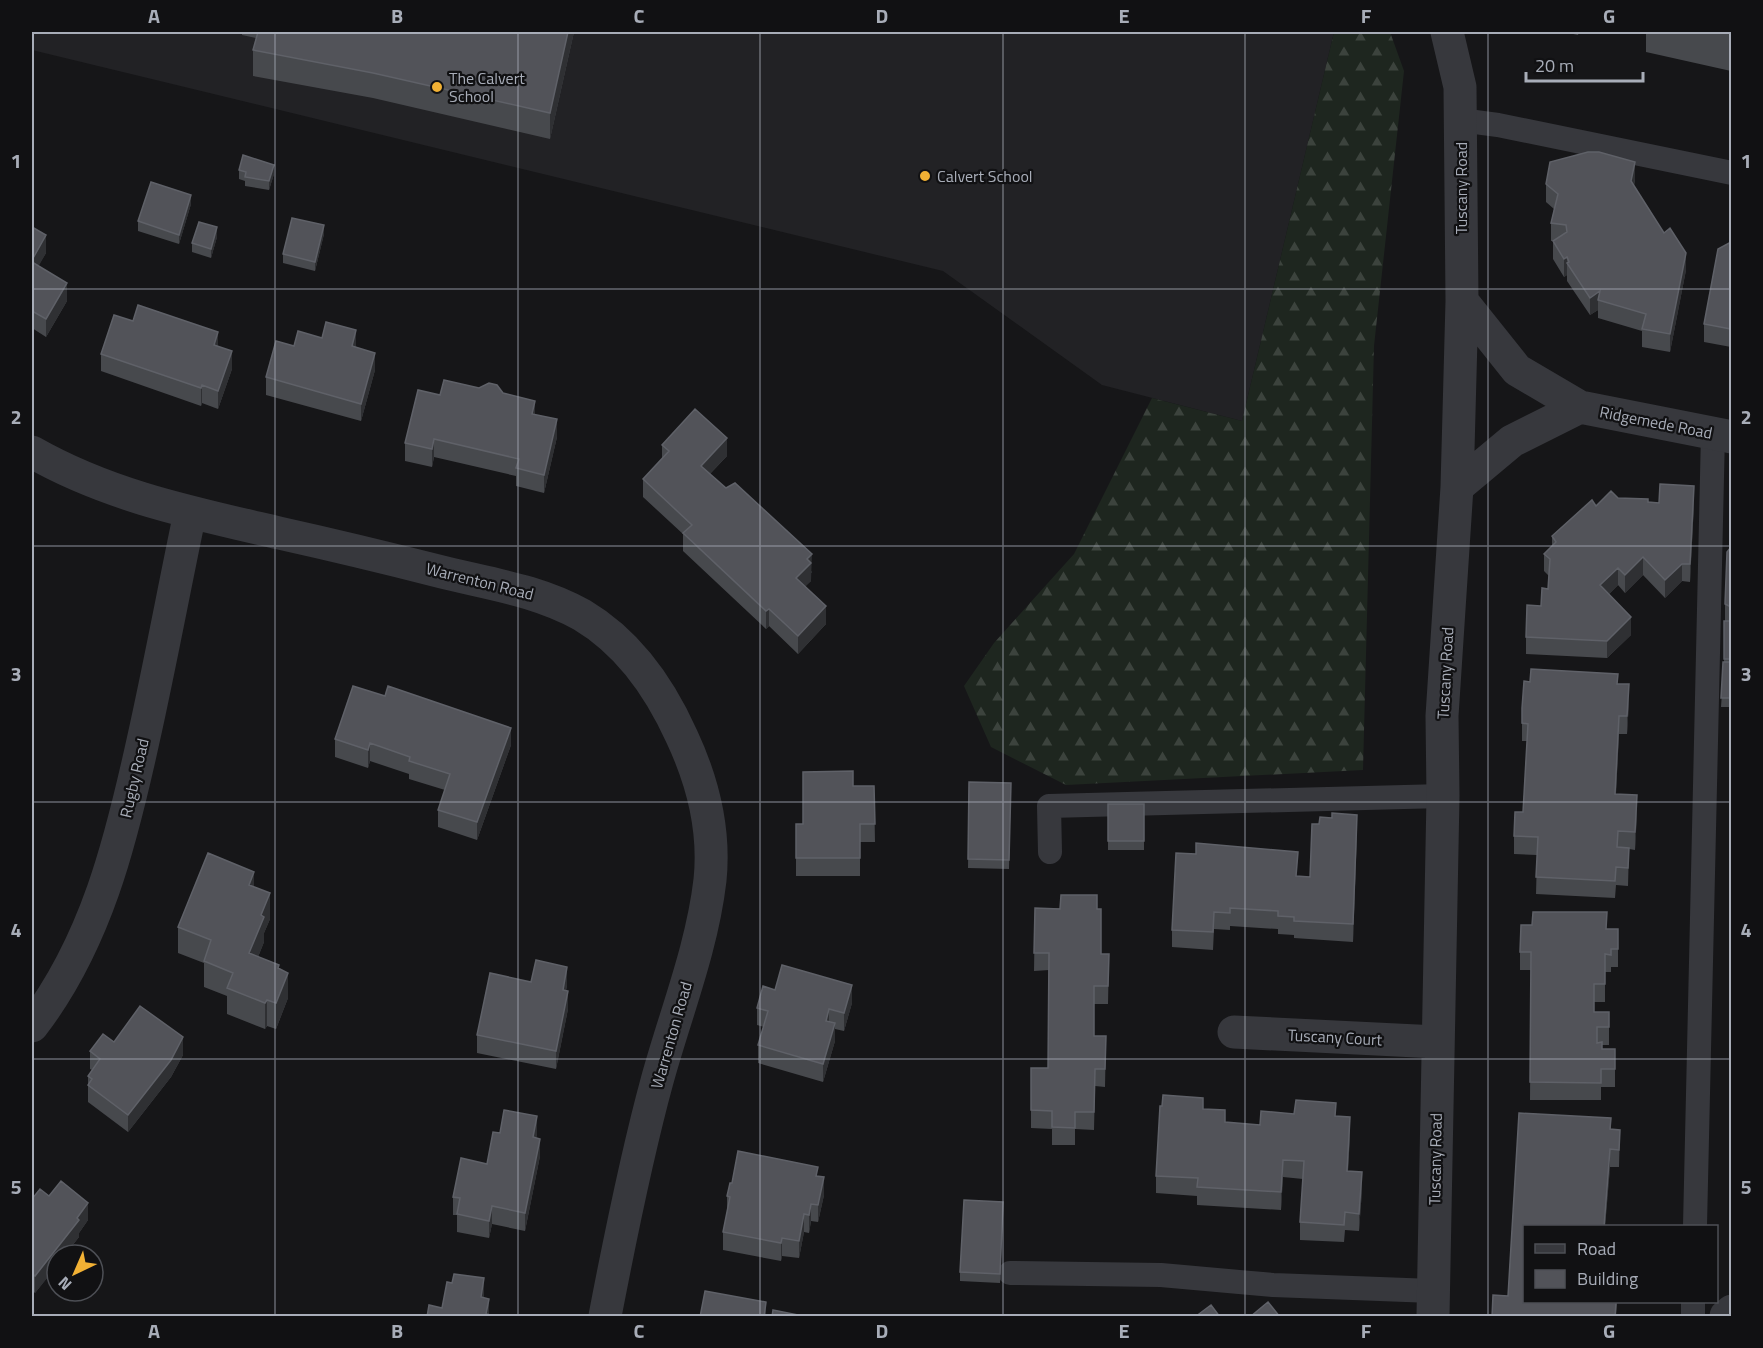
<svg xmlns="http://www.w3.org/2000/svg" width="1763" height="1348" font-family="'Titillium Web',sans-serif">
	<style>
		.built { fill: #222225 }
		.forest { fill: url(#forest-firs) }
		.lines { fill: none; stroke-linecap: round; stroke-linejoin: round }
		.service { stroke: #37383d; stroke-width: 24 }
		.minor { stroke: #37383d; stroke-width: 33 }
		.wall { fill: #47494d }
		.shaded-wall { fill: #2f3033 }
		.building { fill: #525359; stroke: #5f6168; stroke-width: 1.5 }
		.grid { fill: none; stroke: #a8adb8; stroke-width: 1.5; stroke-opacity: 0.55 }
		.poi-dot { fill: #f2b134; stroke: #111113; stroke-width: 2 }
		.labels { text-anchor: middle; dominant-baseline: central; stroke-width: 4.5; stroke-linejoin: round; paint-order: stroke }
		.poi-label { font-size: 16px; fill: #a8adb8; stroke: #111113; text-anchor: start }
		.street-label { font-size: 16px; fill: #a8adb8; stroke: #111113 }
		.neatline { fill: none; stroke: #a8adb8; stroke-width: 2 }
		.grid-label { font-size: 20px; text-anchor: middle; font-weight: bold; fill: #a8adb8 }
	</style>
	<defs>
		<pattern id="forest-firs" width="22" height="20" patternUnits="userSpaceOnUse" patternTransform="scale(1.5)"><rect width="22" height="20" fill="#1e261f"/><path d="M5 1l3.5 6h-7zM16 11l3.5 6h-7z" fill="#3c433d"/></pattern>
	</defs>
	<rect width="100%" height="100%" fill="#161618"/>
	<!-- built -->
	<path class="built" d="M32 32H1334L1242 421 1102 385 943 271 32 50Z"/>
	<!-- forest -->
	<path class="forest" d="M1334 32H1390L1404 71 1374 346 1363 770 1066 785 991 747 964 686 994 643 1074 554 1152 398 1242 421Z"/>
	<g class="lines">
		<!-- service -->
		<path class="service" d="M1460 120 1498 125 1732 173
			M1050 852 1049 806 1443 796
			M1695 1226 1713 433
			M1010 1273 1161 1275 1273 1285 1433 1291
			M1693 1316V1302"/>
		<!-- minor -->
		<path class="minor" d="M1462 301 1517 370 1580 407 1732 437
			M32 452C109 496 193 513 279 533 333 545 387 558 442 572 490 584 537 590 582 615 629 643 660 688 682 737 703 782 715 831 710 880 702 949 675 1015 657 1081 636 1158 620 1238 605 1316
			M1457 487 1512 441 1580 407
			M32 1026C96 943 121 841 143 741 160 665 174 589 190 513
			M1234 1032 1437 1042
			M1433 1316 1443 796 1442 716 1457 487 1462 301 1460 87 1447 32
			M1726 1316 1732 1311"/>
	</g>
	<!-- wall -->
	<path class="wall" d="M242 32H574L550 139 373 98 253 76V50L256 38 242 35Z
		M1564 32H1579L1578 35Z
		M1646 32H1731V71L1646 52Z
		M239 170 274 174 269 190 245 186V181L239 179Z
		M1635 179 1634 186 1686 270 1670 352 1642 347V331L1598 318V310L1590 315 1567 281V275L1564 277 1553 259V241H1551V223L1554 209 1546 202V184Z
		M191 204 179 244 138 231V221Z
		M32 227 46 253 38 266 67 301 46 337 32 328Z
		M324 234 315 271 283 263V254Z
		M217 237 211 258 192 252V243Z
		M1731 242V347L1704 342V324Z
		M133 321 218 347 232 369 218 409 202 403 201 406 101 371V354Z
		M294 346 356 347 375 370 361 421 266 395V377Z
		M503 393 535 414 557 437 544 493 516 486V476L434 457 432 467 405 461V443L440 395Z
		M662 445 727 456 710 474 812 572 811 573V581L805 586 826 624 798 654 769 626 766 629 683 551V534L643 497V479L662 459Z
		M1618 498 1659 503 1694 504 1690 582 1682 581 1665 598 1643 575 1625 593 1618 585 1609 594 1631 635 1607 658 1526 654V637L1548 589 1549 576 1544 571V554L1552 546V536L1596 506Z
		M1731 547V707H1721L1724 662V621H1725V604Z
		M1530 682 1618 684 1629 702 1627 734H1619L1616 794 1637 813 1635 850 1629 849 1628 886 1616 885 1615 898 1536 894 1537 855 1514 854V836L1523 812 1527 741H1522V708Z
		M335 739 511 745 477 840 438 827V810L445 790 409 779V774L370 761 368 768 335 757Z
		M969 782 1011 783 1009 869 968 868Z
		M853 786H874L875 842H860V876H796V824H803Z
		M1108 804H1144V850H1108Z
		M1357 832 1353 942 1294 938V935L1278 934V929L1230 926V930L1214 929 1213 950 1172 947V930L1297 876 1310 877Z
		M254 887 270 919 264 933V942L258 957 279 969 288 998 276 1029 267 1026 265 1029 227 1014V996L204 987V963L178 953V927Z
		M1035 908 1097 909 1101 954H1109L1108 1004H1094V1036H1106L1105 1087 1095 1086 1094 1130 1075 1129V1145H1052V1129L1031 1128V1068H1048L1049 970 1034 971Z
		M1607 929H1618V967H1611V972H1605V1002H1594V1012H1609V1045H1602V1049H1615V1087H1601V1100H1530L1531 970H1520V952Z
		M531 982 567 985 566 991 568 1009 556 1069 477 1053V1035Z
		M775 990 852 1003 844 1031 835 1029V1041L823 1082 758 1063V1045L764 1027 757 1025V1008Z
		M114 1042 183 1055 171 1077 128 1132 88 1102V1076L92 1070 90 1069V1051Z
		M1203 1109 1225 1122 1260 1125 1336 1116 1350 1135 1348 1171 1362 1190 1359 1231 1345 1230 1344 1242 1300 1240V1222L1303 1179 1283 1177 1281 1210 1197 1205V1196L1156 1193V1176Z
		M1519 1113 1611 1118V1129L1620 1130 1619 1167H1610L1605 1227H1524V1302H1617L1616 1317H1492L1493 1295 1508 1296Z
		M500 1133 537 1134 536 1138 540 1156 525 1231 492 1224 489 1238 457 1232V1215H453V1197L487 1164Z
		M818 1176 824 1195 818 1222 811 1221 809 1233 804 1232 799 1258 782 1256 781 1261 723 1250V1232L727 1214V1196L732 1183Z
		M49 1196 88 1220 79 1233V1237L35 1293 32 1290V1199Z
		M1003 1211 1000 1283 960 1281V1272Z"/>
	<!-- shaded-wall -->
	<path class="shaded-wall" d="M568 32H574L550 139V113Z
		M1635 162V179L1631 199V181Z
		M274 165V174L269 190V181Z
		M191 195V204L179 244V235Z
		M324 225V234L315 271V262Z
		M217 227V237L211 258V249Z
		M46 235V253L32 278V260Z
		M1686 253V270L1670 352V334Z
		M1567 257V275L1564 277V259Z
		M67 283V301L46 337V319Z
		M1600 291 1598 300V310L1590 315V298Z
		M356 330V348L352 346Z
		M218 332V350L214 345Z
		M232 351V369L218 409V391Z
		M375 353V370L361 421V404Z
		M202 385V403L201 406V388Z
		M535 401V419L532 414Z
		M557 419V437L544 493V475Z
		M727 438V456L701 483V466Z
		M434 439V457L432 467V449Z
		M1694 486V504L1690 582V564Z
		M812 554 811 581 796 596V578L807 559Z
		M1643 557V575L1625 593V575Z
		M1682 564V581L1665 598V580Z
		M1618 568V585L1600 603V585Z
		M826 606V624L798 654V636Z
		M769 609V626L766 629V611Z
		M1631 617V635L1607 658V641Z
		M1629 684V702L1627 734V716Z
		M1619 716V734L1615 811V794Z
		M511 728V745L477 840V822Z
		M370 743V761L368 768V750Z
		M1637 795V813L1635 850V832Z
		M1357 815V832L1353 942V924Z
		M254 872V898L249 885Z
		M270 893V919L264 933V942L249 979V953L261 915Z
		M567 967V985L563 1007V990Z
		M288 973V998L276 1029V1003Z
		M852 985V1003L844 1031V1013Z
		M568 991V1009L556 1069V1051Z
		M267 1000V1026L265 1029V1003Z
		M829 1009V1027L826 1021Z
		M835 1023V1041L823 1082V1064Z
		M183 1037V1055L171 1077 128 1132V1115Z
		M537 1116V1134L533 1155V1137Z
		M1350 1117V1135L1347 1189V1171Z
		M540 1139V1156L525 1231V1213Z
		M1610 1149V1167L1605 1227H1604Z
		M1283 1160V1177L1281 1210V1192Z
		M1362 1172V1190L1359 1231V1214Z
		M824 1177V1195L818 1222V1205Z
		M88 1203V1220L79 1233V1237L65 1255H57V1266L35 1293V1276Z
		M811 1204V1221L809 1233V1215Z
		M492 1206V1224L489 1238V1221Z
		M804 1214V1232L799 1258V1241Z
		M782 1238V1256L781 1261V1243Z
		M484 1278V1296L481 1315V1297Z
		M489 1299V1317H486Z
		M766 1302V1317H764Z"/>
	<!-- building -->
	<path class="building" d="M258 32H568L550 113 373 73 253 50Z
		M1588 152H1599L1635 162 1631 181 1664 233 1670 228 1686 253 1670 334 1642 329 1646 314 1598 300 1600 291 1590 298 1567 263 1569 262 1567 257 1564 259 1553 241 1567 232 1566 225 1551 223 1558 194 1546 184 1550 162Z
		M243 155 274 165 269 181 245 177 246 172 239 170Z
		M151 182 191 195 179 235 138 221Z
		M292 218 324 225 315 262 283 254Z
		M199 222 217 227 211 249 192 243Z
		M32 227 46 235 32 260Z
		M1731 242V329L1704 324 1718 249Z
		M32 262 67 283 46 319 32 311Z
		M138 305 218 332 214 345 232 351 218 391 202 385 201 388 101 354 114 315 133 321Z
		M326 322 356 330 352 346 375 353 361 404 266 377 276 341 294 346 298 331 322 338Z
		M444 380 479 388 489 383 497 385 503 393 535 401 532 414 557 419 544 475 516 468 519 459 434 439 432 449 405 443 418 390 440 395Z
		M695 409 727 438 701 466 726 488 735 483 812 554 807 559 811 563 796 578 826 606 798 636 769 609 766 611 683 533 692 525 643 479 669 451 662 445Z
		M1660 484 1694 486 1690 564H1682L1665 580 1643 557 1625 575 1618 568 1600 585 1631 617 1607 641 1526 637 1527 605 1541 606 1542 588 1548 589 1550 559 1544 554 1556 542 1552 536 1592 500 1596 506 1611 491 1618 498 1648 499V502L1659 503Z
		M1731 547V607L1725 604 1727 552Z
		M1724 621H1731V659H1724Z
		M1723 662H1731V698H1721Z
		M1531 669 1618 674 1617 684H1629L1627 716H1619L1615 794 1637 795 1635 832 1618 831 1617 847 1629 848 1628 868 1616 867 1615 881 1536 877 1538 837 1514 836 1515 812H1523L1528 724 1522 723V708L1524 681 1530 682Z
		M353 686 385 696 388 686 511 728 477 822 438 810 450 774 409 761 410 757 370 743 368 750 335 739Z
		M853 771V786H874L875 824H860V858H796V824H803V772Z
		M969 782 1011 783 1009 860 968 859Z
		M1108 804H1144V841H1108Z
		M1332 813 1357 815 1353 924 1294 921V917L1278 916V911L1230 908V913L1214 912 1213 932 1172 930 1176 853 1196 854V843L1298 852 1296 876 1310 877 1312 824H1319L1320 817 1332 818Z
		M208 853 254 872 249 885 270 893 261 915 264 917 249 953 279 965 278 968 288 973 276 1003 267 1000 265 1003 227 988 233 973 204 961 211 940 178 927Z
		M1061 895H1097V909H1101V954H1109L1108 986H1094V1036H1106L1105 1069H1095L1094 1112H1075V1128L1052 1127V1111L1031 1110V1068H1048L1049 953H1034L1035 908 1060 909Z
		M1533 912H1607L1606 929H1618V949H1611V955L1605 954V984H1594V1012H1609V1027H1597V1043L1602 1042V1049H1615V1069H1601V1083L1530 1082 1531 952H1520L1521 925H1532Z
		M536 960 567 967 563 990 568 991 556 1051 477 1035 490 973 531 982Z
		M782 965 852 985 844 1013 829 1009 826 1021 835 1023 823 1064 758 1045 768 1011 757 1008 763 986 775 990Z
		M140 1006 183 1037 171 1060 128 1115 88 1085 92 1079 88 1076 100 1059 90 1051 103 1034 114 1042Z
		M1163 1095 1203 1098V1109L1225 1110V1122L1260 1125 1261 1111 1294 1114 1296 1100 1336 1103 1335 1116 1350 1117 1347 1171 1362 1172 1359 1214 1345 1212 1344 1225 1300 1222 1304 1161 1283 1160 1281 1192 1197 1187 1198 1178 1156 1176 1160 1106H1162Z
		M504 1110 537 1116 533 1137 540 1139 525 1213 492 1206 489 1221 457 1214 460 1198 453 1197 461 1158 487 1164 493 1132 500 1133Z
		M1519 1113 1611 1118 1610 1129 1620 1130 1619 1150 1610 1149 1604 1227H1524V1302H1616L1615 1317H1492L1493 1295 1508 1296Z
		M738 1151 818 1167 816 1176 824 1177 818 1205 811 1204 809 1215 804 1214 799 1241 782 1238 781 1243 723 1232 730 1197 727 1196 730 1183H732Z
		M61 1181 88 1203 77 1218 79 1220 35 1276 32 1273V1199L40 1189 49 1196Z
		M964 1200 1003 1202 1000 1274 960 1272Z
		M454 1274 484 1278 481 1297 489 1299 486 1314 500 1317H427L429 1305 442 1308 447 1282 452 1283Z
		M705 1291 766 1302 764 1317H700Z
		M1268 1302 1280 1317H1250Z
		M1211 1305 1220 1317H1195Z
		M773 1310 808 1317H772Z"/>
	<!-- grid -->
	<path class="grid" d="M275 32V1316M518 32V1316M760 32V1316M1003 32V1316M1245 32V1316M1488 32V1316M32 289H1732M32 546H1732M32 802H1732M32 1059H1732"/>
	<!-- markers -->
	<g class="poi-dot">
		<circle cx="437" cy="87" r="6"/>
		<circle cx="925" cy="176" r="6"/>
	</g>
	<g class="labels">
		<!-- poi labels -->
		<g class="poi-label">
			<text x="449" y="78">The Calvert<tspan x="449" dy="18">School</tspan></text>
			<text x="937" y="176">Calvert School</text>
		</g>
		<!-- street labels -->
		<g class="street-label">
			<text transform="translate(1461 188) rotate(-90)">Tuscany Road</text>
			<text transform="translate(1656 422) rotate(11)">Ridgemede Road</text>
			<text transform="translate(480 581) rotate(14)">Warrenton Road</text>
			<text transform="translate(1445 673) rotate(-87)">Tuscany Road</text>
			<text transform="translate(134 778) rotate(-77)">Rugby Road</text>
			<text transform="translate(671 1035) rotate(-74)">Warrenton Road</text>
			<text transform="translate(1335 1037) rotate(3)">Tuscany Court</text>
			<text transform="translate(1435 1159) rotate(-89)">Tuscany Road</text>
		</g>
	</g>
	<!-- border -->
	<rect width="1763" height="1348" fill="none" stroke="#111113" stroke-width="66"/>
	<!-- legend -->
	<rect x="1523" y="1225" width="195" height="78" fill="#111113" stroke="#4d4f55" stroke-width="1.5"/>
	<rect x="1535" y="1244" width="30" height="9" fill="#37383d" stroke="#4d4f55" stroke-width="1.5"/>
	<text x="1577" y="1255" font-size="18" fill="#a8adb8">Road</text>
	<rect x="1535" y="1270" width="30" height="18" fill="#525359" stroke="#4d4f55" stroke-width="1.5"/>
	<text x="1577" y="1285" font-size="18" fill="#a8adb8">Building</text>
	<!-- north arrow -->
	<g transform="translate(75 1273) rotate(224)"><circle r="28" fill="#111113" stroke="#4d4f55" stroke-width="1.5"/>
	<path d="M0-4.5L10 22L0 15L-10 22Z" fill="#f2b134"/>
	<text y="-9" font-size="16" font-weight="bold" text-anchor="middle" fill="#a8adb8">N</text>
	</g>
	<!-- scale -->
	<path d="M1526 72v9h117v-9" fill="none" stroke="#a8adb8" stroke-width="3"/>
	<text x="1535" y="72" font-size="18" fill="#a8adb8" stroke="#111113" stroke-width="4.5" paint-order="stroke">20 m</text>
	<rect x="33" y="33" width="1697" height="1282" class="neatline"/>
	<g class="grid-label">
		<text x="154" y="23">A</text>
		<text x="397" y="23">B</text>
		<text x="639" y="23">C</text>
		<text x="882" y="23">D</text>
		<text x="1124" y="23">E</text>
		<text x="1366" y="23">F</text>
		<text x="1609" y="23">G</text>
		<text x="16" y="168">1</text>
		<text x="1746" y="168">1</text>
		<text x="16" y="424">2</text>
		<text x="1746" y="424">2</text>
		<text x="16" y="681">3</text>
		<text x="1746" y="681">3</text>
		<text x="16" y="937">4</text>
		<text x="1746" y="937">4</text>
		<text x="16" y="1194">5</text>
		<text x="1746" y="1194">5</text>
		<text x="154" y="1338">A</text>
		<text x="397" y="1338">B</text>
		<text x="639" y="1338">C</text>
		<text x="882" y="1338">D</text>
		<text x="1124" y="1338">E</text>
		<text x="1366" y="1338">F</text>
		<text x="1609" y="1338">G</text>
	</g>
</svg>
